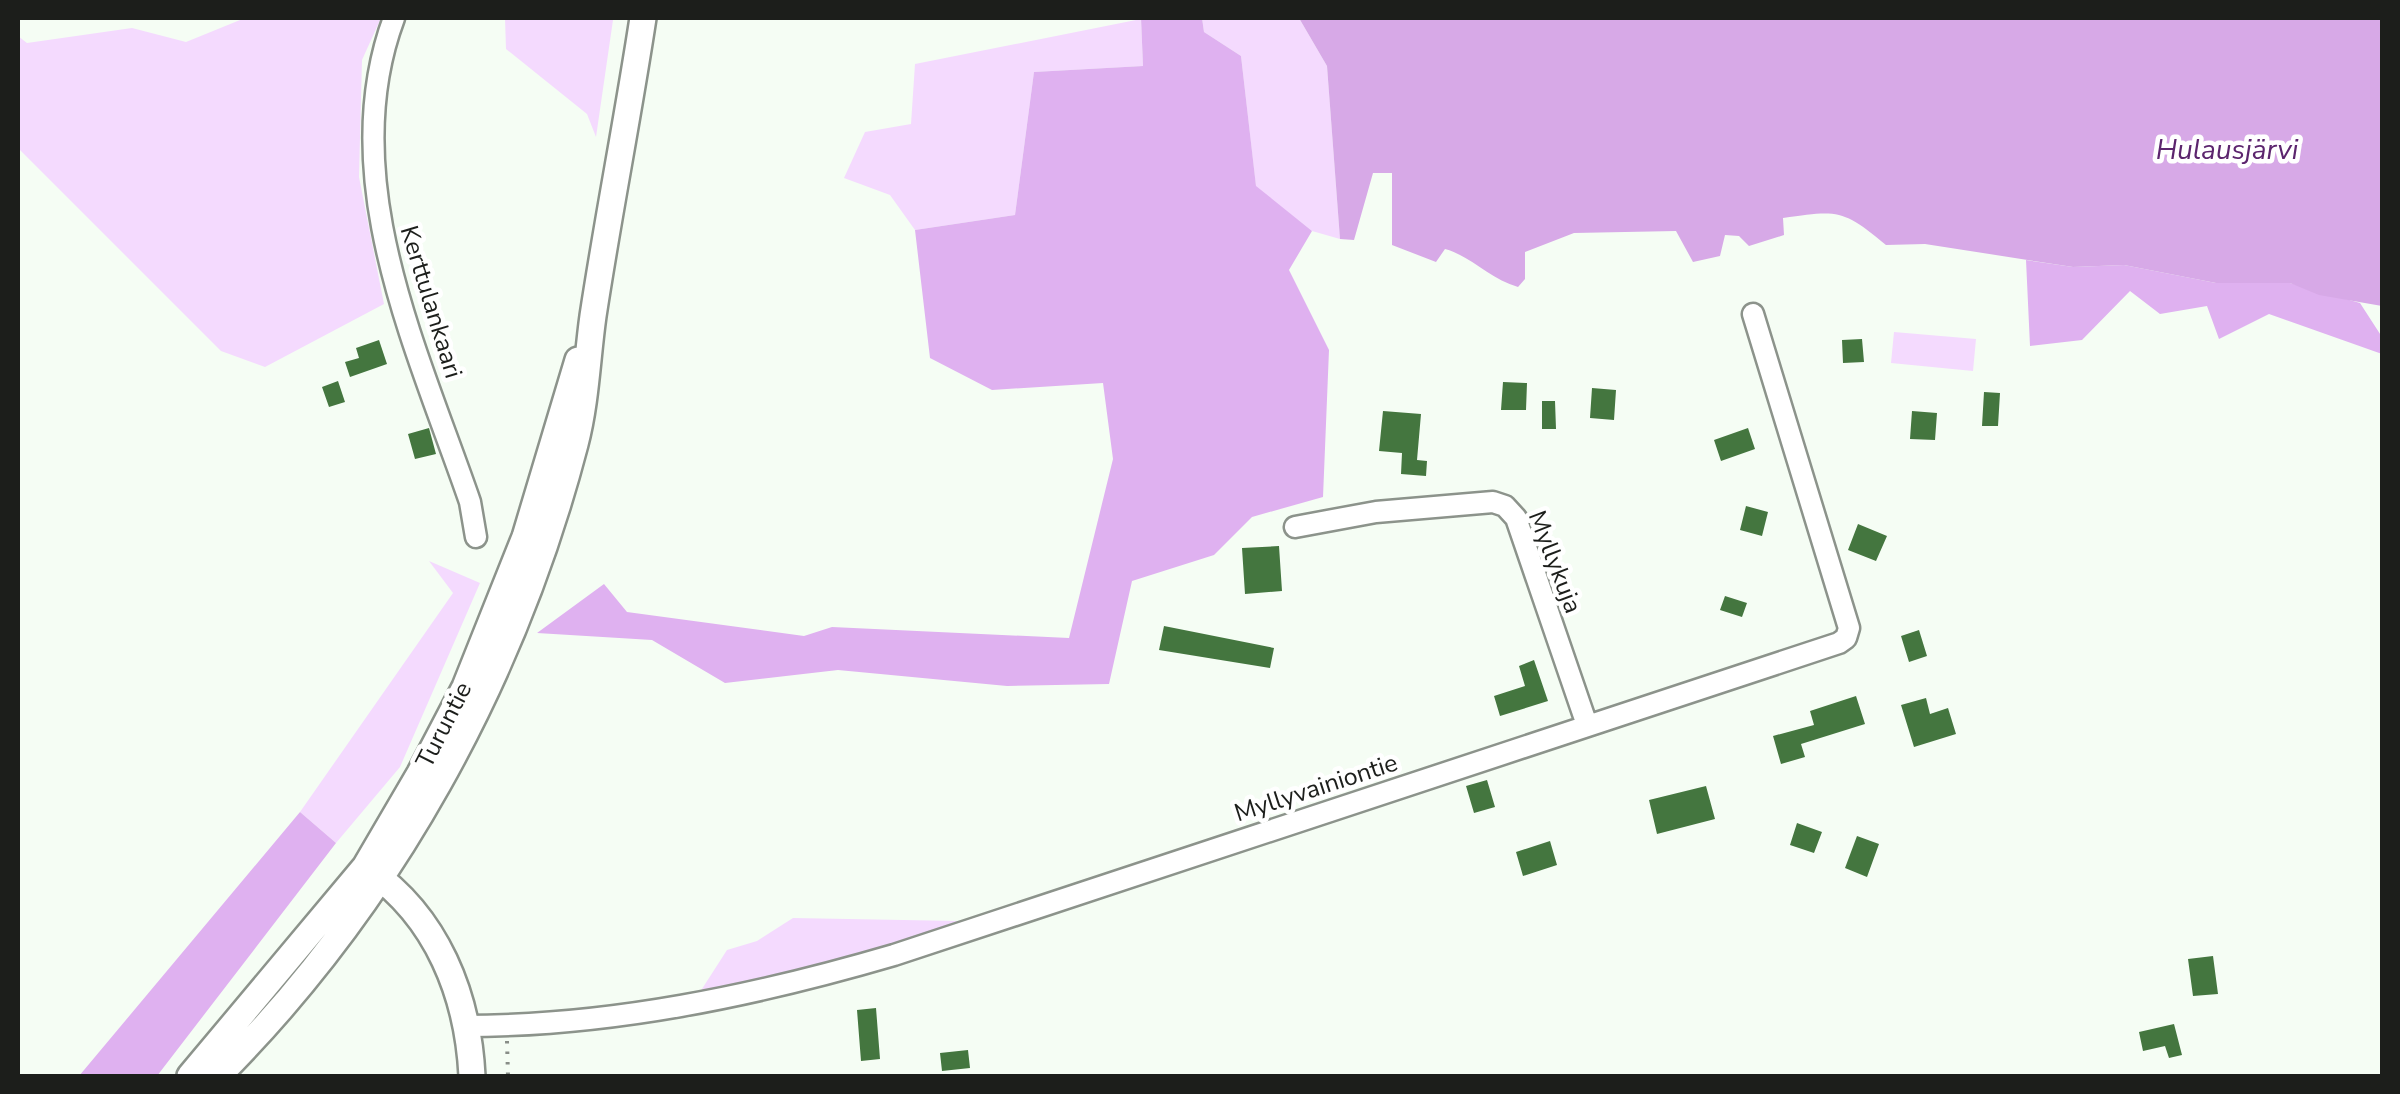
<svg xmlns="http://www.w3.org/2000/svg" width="2400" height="1094" font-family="'Nunito Sans',sans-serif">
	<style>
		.green { fill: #f4dafe }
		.forest { fill: #dfb1f0 }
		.water { fill: #d7a9e7 }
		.building { fill: #44763f }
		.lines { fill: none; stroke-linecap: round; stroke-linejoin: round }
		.minor-casing { stroke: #8c938b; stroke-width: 25 }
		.major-casing { stroke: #8c938b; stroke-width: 30 }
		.path { stroke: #888d87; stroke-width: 4; stroke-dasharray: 2.5 8; stroke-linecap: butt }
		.minor { stroke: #fff; stroke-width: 20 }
		.major { stroke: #fff; stroke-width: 25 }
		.labels { text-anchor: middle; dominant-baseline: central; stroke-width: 9; stroke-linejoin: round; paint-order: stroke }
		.street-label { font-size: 25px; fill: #1c1e1b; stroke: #fff }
		.water-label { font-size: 28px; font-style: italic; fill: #5c256e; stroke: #fff }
	</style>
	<rect width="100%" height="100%" fill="#f5fdf4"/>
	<!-- green -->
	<path class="green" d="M245 18H381L362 60 359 177 384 304 265 367 221 351 18 148V36L27 43 132 28 186 42Z
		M505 18 613 20 596 137 587 114 506 49Z
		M1202 18H1299L1327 66 1340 239 1312 231 1256 187 1241 56 1204 32Z
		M1141 19 1143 66 1034 72 1015 215 915 230 890 195 844 178 865 132 911 124 915 64Z
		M1894 332 1976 339 1973 371 1891 363Z
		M429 561 480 583 400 767 336 843 300 812 453 593Z
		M793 918 958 921C876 955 788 979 700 992L727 950 757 941Z"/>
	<!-- forest -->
	<path class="forest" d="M1141 18H1202L1204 32 1241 56 1256 186 1312 231 1289 270 1329 350 1323 497 1252 517 1214 555 1132 581 1109 684 1007 686 838 670 725 683 652 640 537 633 604 584 627 612 804 636 832 627 1069 638 1113 459 1103 383 992 390 930 358 915 230 1015 215 1034 72 1143 66Z
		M2026 260 2073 267 2124 265 2216 283H2290L2360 303 2382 337V354L2269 314 2219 339 2207 306 2160 314 2130 291 2082 340 2030 346Z
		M300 812 336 843 157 1076H79Z"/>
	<!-- water -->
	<path class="water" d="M1299 18H2382V306L2319 295 2290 283H2216L2124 265 2073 267 1925 244 1886 245C1843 209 1838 210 1783 218L1784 235 1749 246 1739 236 1725 235 1720 256 1693 262 1676 231 1574 233 1525 252V279L1518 287C1490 279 1471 256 1445 249L1436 262 1392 245V173H1373L1354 240 1340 239 1327 66Z"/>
	<!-- building -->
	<path class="building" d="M1862 339 1864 362 1843 363 1842 340Z
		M379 340 387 364 350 377 345 362 359 358 356 348Z
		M338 381 345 402 329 407 322 387Z
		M1503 382 1527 383 1526 410H1501Z
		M1592 388 1616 390 1614 420 1590 418Z
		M1984 392 2000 393 1998 426H1982Z
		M1542 401H1555L1556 429H1542Z
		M1383 411 1421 414 1417 460 1427 461 1426 476 1401 474 1402 453 1379 451Z
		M1912 411 1937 413 1935 440 1910 439Z
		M429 428 436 454 415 459 408 434Z
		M1748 428 1755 449 1721 461 1714 440Z
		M1746 506 1768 512 1762 536 1740 530Z
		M1858 524 1887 536 1876 561 1848 550Z
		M1279 546 1282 591 1245 594 1242 548Z
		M1725 596 1747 603 1742 617 1720 610Z
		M1164 626 1274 648 1270 668 1159 650Z
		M1919 630 1927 656 1909 662 1901 636Z
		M1534 660 1548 701 1500 716 1494 696 1525 686 1519 666Z
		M1856 696 1865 724 1801 744 1805 757 1781 764 1773 736 1814 725 1810 711Z
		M1926 698 1930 714 1948 708 1956 734 1914 747 1901 705Z
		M1487 780 1495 807 1474 813 1466 786Z
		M1706 786 1715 819 1657 834 1649 800Z
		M1797 823 1822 832 1814 853 1790 845Z
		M1857 836 1879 844 1867 877 1845 868Z
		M1550 841 1557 865 1523 876 1516 852Z
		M2213 956 2218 994 2193 996 2188 959Z
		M876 1008 880 1059 861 1061 857 1010Z
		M2174 1024 2182 1055 2169 1058 2165 1046 2143 1051 2139 1032Z
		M968 1050 970 1068 942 1071 940 1053Z"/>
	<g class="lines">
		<defs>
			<path id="minor" d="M394 18C334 178 418 351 470 502L476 537
				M1295 527 1376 512 1493 502 1505 506 1516 518 1587 725
				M464 1026C610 1026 754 996 894 955L1839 643 1846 638 1849 628 1753 314"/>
			<path id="major" d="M369 870C437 917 468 995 472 1076
				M190 1076 365 867 420 773 465 687 525 537 578 360
				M218 1076C391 903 513 681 575 444 586 402 587 359 593 316 608 217 628 117 643 18"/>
		</defs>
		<!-- minor casing -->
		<use href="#minor" class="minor-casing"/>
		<!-- major casing -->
		<use href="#major" class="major-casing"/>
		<!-- path -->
		<path class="path" d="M507 1041 508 1076"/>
		<!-- minor -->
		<use href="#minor" class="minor"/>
		<!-- major -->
		<use href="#major" class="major"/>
	</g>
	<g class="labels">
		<!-- street labels -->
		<g class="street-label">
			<text transform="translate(431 302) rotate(73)">Kerttulankaari</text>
			<text transform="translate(1555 562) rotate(69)">Myllykuja</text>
			<text transform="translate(444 725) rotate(-63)">Turuntie</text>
			<text transform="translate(1316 788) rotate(-18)">Myllyvainiontie</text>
		</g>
		<!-- water labels -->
		<g class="water-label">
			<text x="2227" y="150">Hulausjärvi</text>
		</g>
	</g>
	<!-- border -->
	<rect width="2400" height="1094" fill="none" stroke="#1c1e1b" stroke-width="40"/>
</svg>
